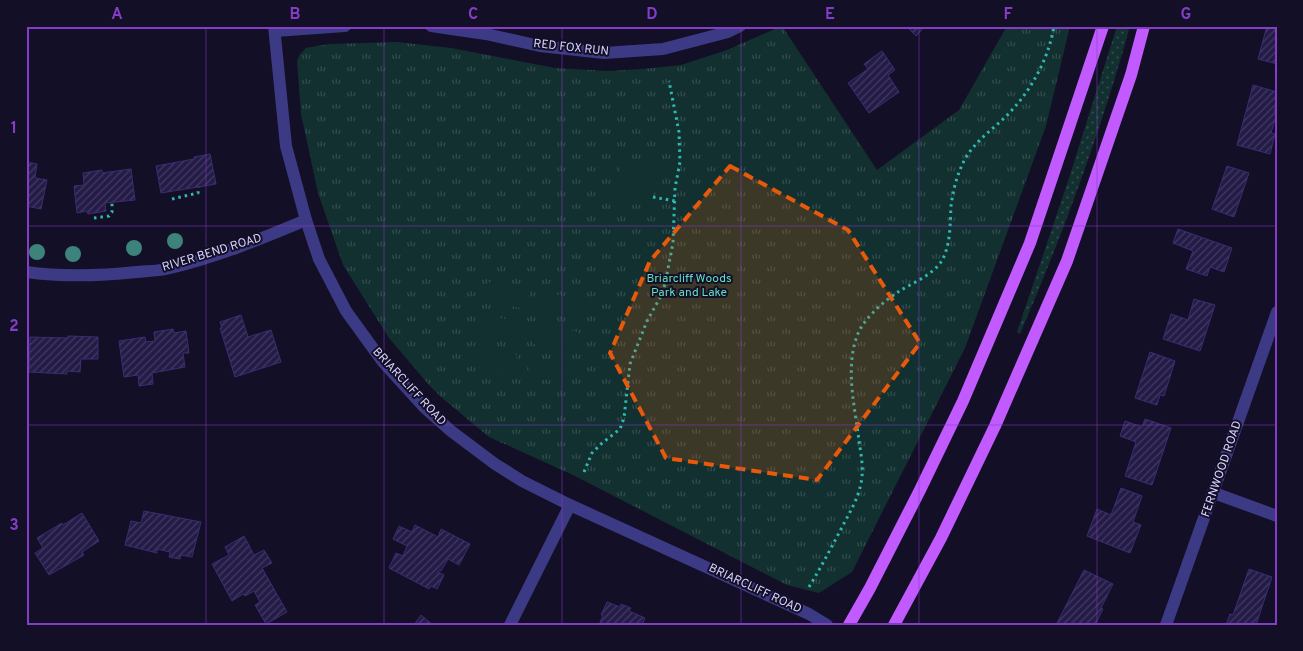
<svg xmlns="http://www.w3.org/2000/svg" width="1303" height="651" font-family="Overpass,sans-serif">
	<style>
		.grass { fill: url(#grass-dots) }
		.park { fill: url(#park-tufts) }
		.garden { fill: #12302f }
		.building { fill: url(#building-hatch); stroke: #3b2d73 }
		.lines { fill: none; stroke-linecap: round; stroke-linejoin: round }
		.path { stroke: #2fb8b0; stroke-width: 3; stroke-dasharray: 2.5 4; stroke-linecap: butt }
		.minor { stroke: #3d3a85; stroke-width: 12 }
		.tertiary { stroke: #3d3a85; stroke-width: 12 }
		.primary { stroke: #c25bff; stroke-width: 12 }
		.tree { fill: #3d827b }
		.marked { fill: #e8590c; fill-opacity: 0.2; stroke: #e8590c; stroke-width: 4; stroke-dasharray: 10 6; stroke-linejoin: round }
		.grid { fill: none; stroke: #843dc5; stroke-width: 1; stroke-opacity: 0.55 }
		.labels { text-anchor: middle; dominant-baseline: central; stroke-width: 4; stroke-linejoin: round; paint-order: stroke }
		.street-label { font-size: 12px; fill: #d9d4ff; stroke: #130f26 }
		.park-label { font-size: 12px; fill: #5fe0c0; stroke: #130f26 }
		.neatline { fill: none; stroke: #843dc5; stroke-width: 2 }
		.grid-label { font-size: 16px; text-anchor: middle; font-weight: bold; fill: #843dc5 }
	</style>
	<defs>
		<pattern id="grass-dots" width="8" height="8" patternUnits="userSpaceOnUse" patternTransform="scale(1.25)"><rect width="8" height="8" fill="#12302f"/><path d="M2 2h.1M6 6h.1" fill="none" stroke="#344d4e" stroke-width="1.8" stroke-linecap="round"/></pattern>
		<pattern id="park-tufts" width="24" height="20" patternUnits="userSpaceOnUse" patternTransform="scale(1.25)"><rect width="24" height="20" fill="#12302f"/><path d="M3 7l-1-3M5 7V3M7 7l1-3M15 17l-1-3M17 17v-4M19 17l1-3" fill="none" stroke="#344d4e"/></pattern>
		<pattern id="building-hatch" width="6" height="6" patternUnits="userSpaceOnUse" patternTransform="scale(1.25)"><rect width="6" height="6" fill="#241b47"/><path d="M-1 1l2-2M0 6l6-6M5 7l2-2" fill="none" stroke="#433b63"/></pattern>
	</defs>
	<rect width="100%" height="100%" fill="#130f26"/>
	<!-- grass -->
	<path class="grass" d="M1117 26H1130C1101 131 1063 234 1020 334L1017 332 1069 178Z"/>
	<!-- park -->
	<path class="park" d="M782 26 877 170 959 110 1007 26H1070L1046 126 965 348 852 572 819 593 787 585 573 475 489 437 441 397 429 385 389 338 343 265 318 193 301 114 297 61 300 54 306 48 329 44 397 42 451 48 555 68 608 71 643 69 681 65 727 50Z"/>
	<!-- garden -->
	<path class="garden" d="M622 158 659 165 651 207 614 200Z
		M488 282 530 290 526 309 484 301Z
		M543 292 585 300 581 319 540 311Z
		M482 315 524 322 520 342 478 333Z
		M537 325 579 332 575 352 533 344Z
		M476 347 517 355 513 374 472 365Z
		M531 357 572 365 569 384 527 376Z"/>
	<!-- building -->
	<path class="building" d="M906 26H925L916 36Z
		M1267 26H1277V72H1275L1277 64 1258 59Z
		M882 51 895 70 888 75 899 92 869 113 848 83 868 69 864 64Z
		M1253 85 1277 92V102L1274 112 1277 113 1271 133 1275 134 1270 154 1237 145Z
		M210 154 216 184 161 193 156 166 194 159V157Z
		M26 162 37 164 35 178 47 180 41 209 26 206Z
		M1227 166 1249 173 1234 217 1212 209Z
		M131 169 135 200 105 203 106 211 88 214 87 211 77 213 74 186 84 185 83 173 102 170V173Z
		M1178 229 1232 248 1224 272 1210 267 1207 276 1186 269 1193 251 1173 243Z
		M1194 299 1215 305 1200 351 1163 339 1171 314 1188 320Z
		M241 315 248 337 271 330 281 362 235 377 220 328H222L220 322Z
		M173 329 174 333 186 331 189 353H183L185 367 152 373 153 384 139 386 138 375 124 377 119 341 145 337 146 342 155 341 154 332Z
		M68 336 98 337V359H81L80 372 67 371V374L29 372 30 337 68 338Z
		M1150 352 1175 361 1164 396 1160 395 1157 405 1135 398Z
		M1145 419 1171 428 1152 485 1125 476 1136 442 1120 436 1125 421 1142 427Z
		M1121 488 1142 496 1133 522 1141 525 1130 553 1087 536 1097 509 1111 515Z
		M144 511 201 522 192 557 181 555 180 559 169 557 170 552 157 549V553L125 545 131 521 141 523Z
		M82 513 99 541 82 552 84 555 49 575 35 553 43 548 37 538 62 523 63 525Z
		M415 525 438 537 441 529 470 544 459 565 448 559 441 571 439 570 438 572 444 575 437 589 431 586 429 589 389 568 396 553 403 556 407 546 393 539 399 526 412 532Z
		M244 536 254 555 264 550 272 563 262 568 287 612 266 624 255 605 260 602 254 591 245 596 243 594 232 601 212 564 229 555 225 547Z
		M1249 569 1272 577 1256 625H1226L1230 614 1233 615Z
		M1084 570 1113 584 1101 608 1103 609 1095 625H1056Z
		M607 602 620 607 621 604 631 608 629 611 645 618 642 625H599L603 615H601Z
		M421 615 433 625H414Z"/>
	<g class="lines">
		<!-- path -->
		<path class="path" d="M653 197 675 201
			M172 199 198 193 199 187
			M94 218 109 216 112 212V202
			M584 472 592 453 601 444 620 429 624 418 630 364 647 321 661 296 665 284 673 243 675 188 680 162 679 132 669 81
			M809 587C820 569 830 550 840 531 848 515 858 500 861 483 864 470 861 454 859 441 855 407 845 369 857 336 863 319 883 302 898 292 912 283 931 276 941 262 951 246 950 223 951 206 953 190 957 174 965 159 977 138 997 127 1012 110 1033 87 1049 57 1054 26"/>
		<!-- minor -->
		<path class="minor" d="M431 26 486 34 540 46 604 53 663 49 728 32 740 26
			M275 31 345 26
			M26 272C63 277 99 276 136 272 146 271 157 271 166 269 214 258 261 239 306 220
			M1214 493 1277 516
			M510 625 570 505
			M1166 625 1277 312"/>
		<!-- tertiary -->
		<path class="tertiary" d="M274 26 286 146 306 220 319 259 346 311 383 362 424 407 451 431 495 464 522 481 570 505 809 614 827 625"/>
		<!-- primary -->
		<path class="primary" d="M849 625 870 588 920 490 963 401 1030 243 1103 26
			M894 625 941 538 995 426 1067 261 1131 75 1144 26"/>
	</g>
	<!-- trees -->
	<g class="tree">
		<circle cx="175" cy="241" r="8"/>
		<circle cx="134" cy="248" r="8"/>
		<circle cx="37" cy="252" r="8"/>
		<circle cx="73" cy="254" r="8"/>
	</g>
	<!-- marked area -->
	<path class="marked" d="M730 166 848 230 920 343 817 480 666 458 610 353 650 261Z"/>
	<!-- grid -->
	<path class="grid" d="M206 26V625M384 26V625M562 26V625M741 26V625M919 26V625M1097 26V625M26 226H1277M26 425H1277"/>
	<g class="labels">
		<!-- street labels -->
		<g class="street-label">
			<text transform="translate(571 48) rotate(6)">RED FOX RUN</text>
			<text transform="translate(212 253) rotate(-17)">RIVER BEND ROAD</text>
			<text transform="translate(409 387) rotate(47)">BRIARCLIFF ROAD</text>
			<text transform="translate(1222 469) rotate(-71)">FERNWOOD ROAD</text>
			<text transform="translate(755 589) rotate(25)">BRIARCLIFF ROAD</text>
		</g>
		<!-- park labels -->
		<g class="park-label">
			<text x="689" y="279">Briarcliff Woods<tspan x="689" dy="14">Park and Lake</tspan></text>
		</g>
	</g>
	<!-- border -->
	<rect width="1303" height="651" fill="none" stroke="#130f26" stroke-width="55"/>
	<rect x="28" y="28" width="1248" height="596" class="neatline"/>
	<g class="grid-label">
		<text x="117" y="19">A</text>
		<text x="295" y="19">B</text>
		<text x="473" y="19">C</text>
		<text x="652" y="19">D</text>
		<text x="830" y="19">E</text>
		<text x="1008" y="19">F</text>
		<text x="1186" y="19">G</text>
		<text x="14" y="133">1</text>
		<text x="14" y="331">2</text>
		<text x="14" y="530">3</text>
	</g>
</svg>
